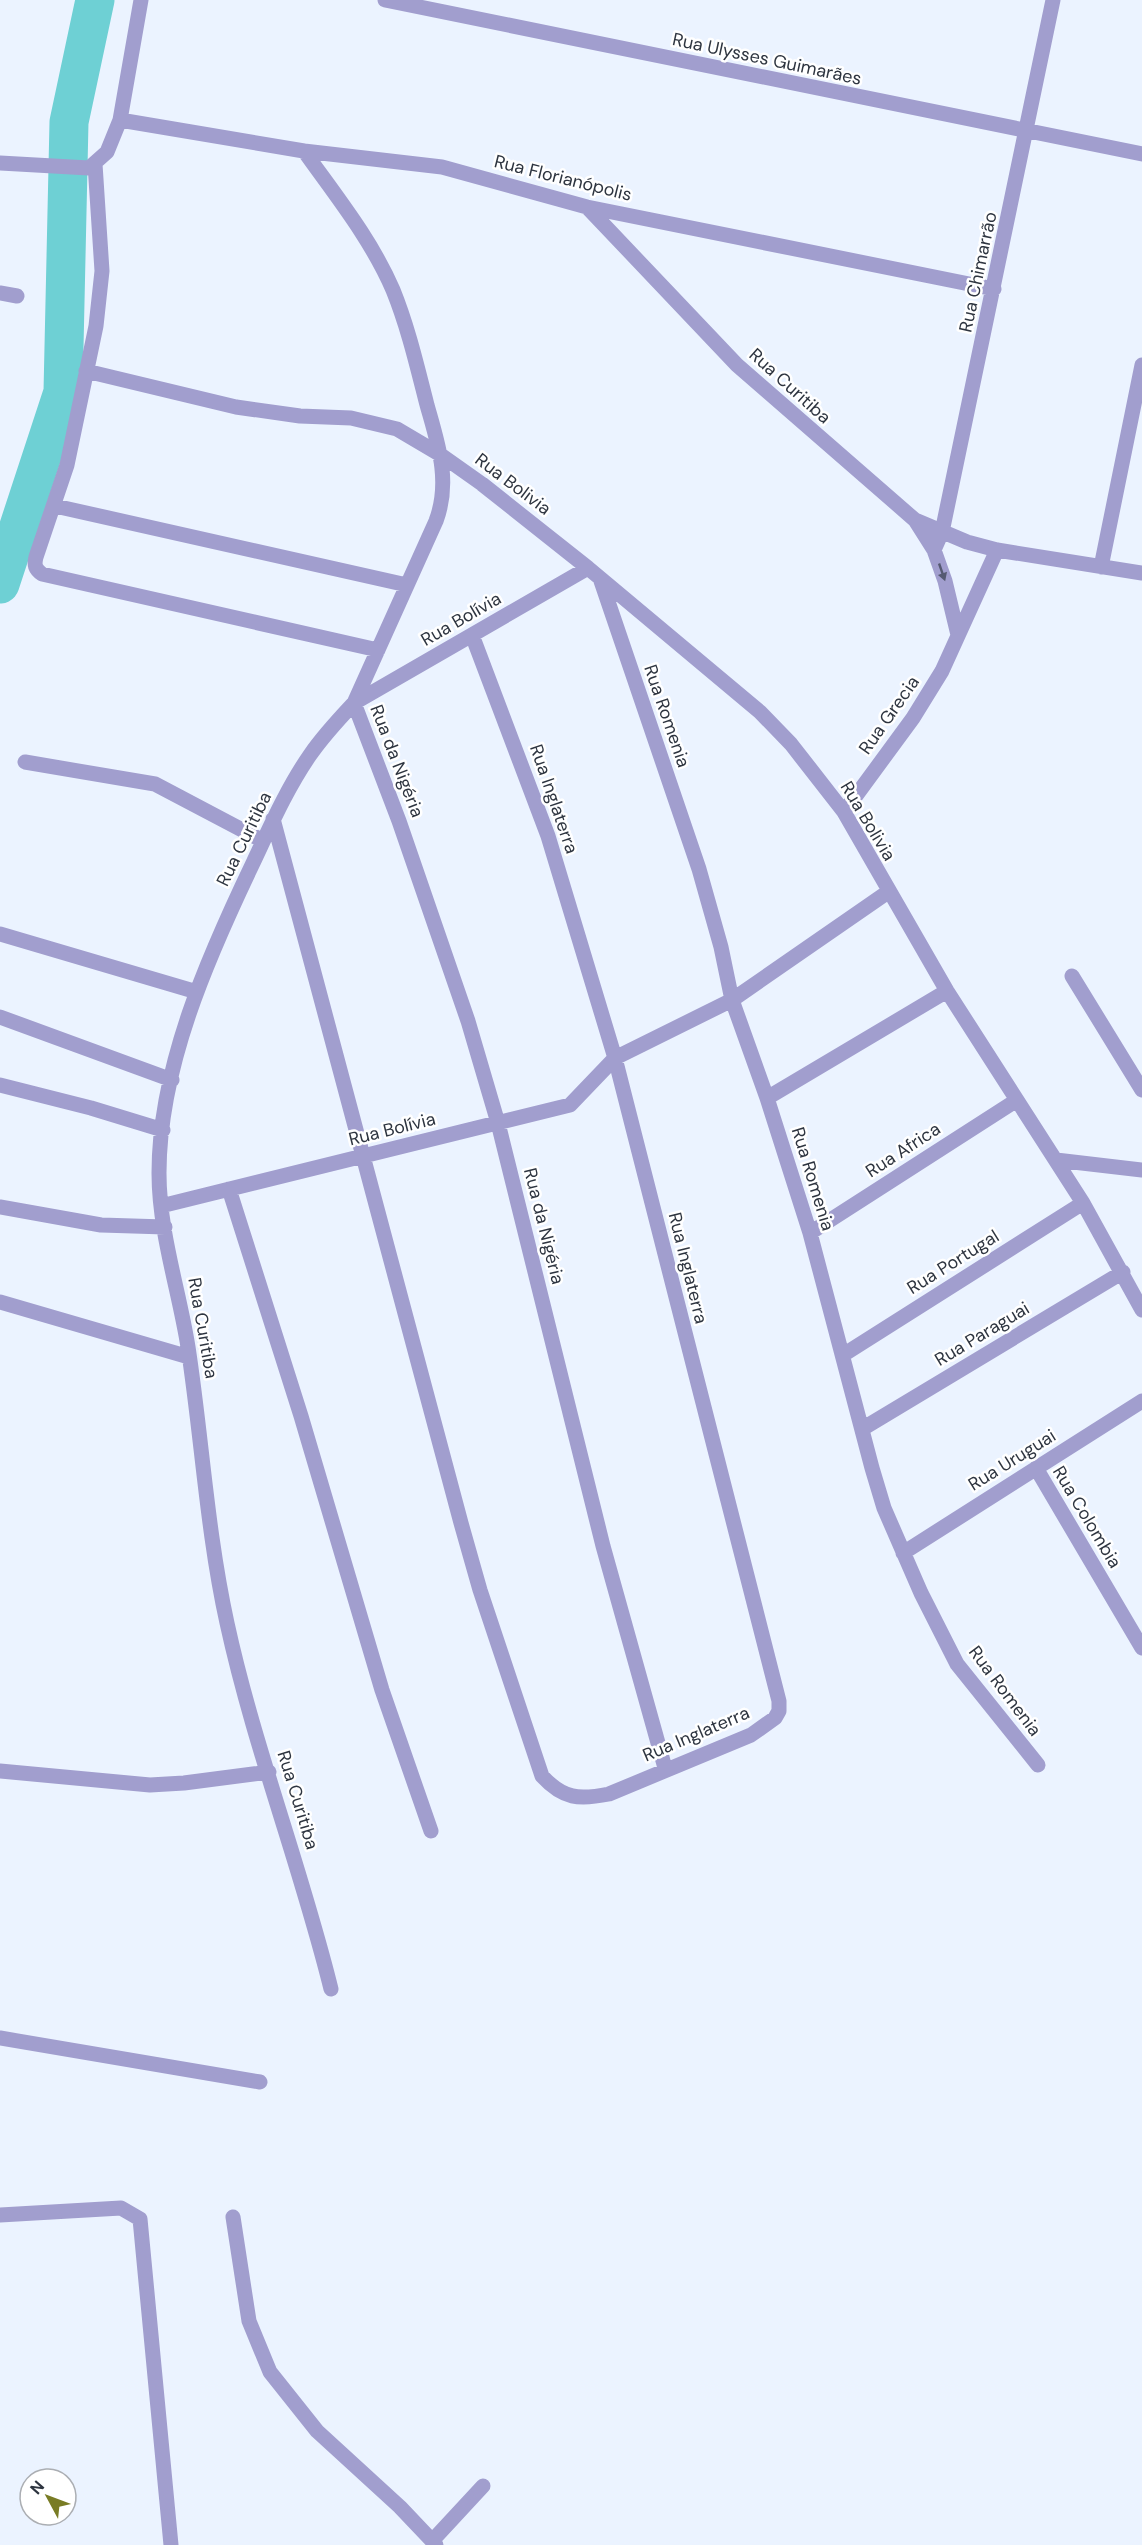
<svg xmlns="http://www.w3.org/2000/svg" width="1142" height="2545" font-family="'DM Sans',sans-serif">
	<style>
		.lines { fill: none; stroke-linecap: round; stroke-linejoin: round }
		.river { stroke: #6ed0d4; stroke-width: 39 }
		.minor { stroke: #a19ece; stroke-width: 15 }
		.oneway { fill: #565a72 }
		.labels { text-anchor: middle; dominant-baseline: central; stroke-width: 5; stroke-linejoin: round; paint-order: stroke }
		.street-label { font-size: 18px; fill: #2e3540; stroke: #fff }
	</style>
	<rect width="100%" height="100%" fill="#ebf3ff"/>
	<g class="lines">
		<!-- river -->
		<path class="river" d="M0 584 63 392 69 122 95 0"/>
		<!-- minor -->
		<path class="minor" d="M385 0 1142 154
			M120 120 304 151 442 167 587 207 994 289
			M304 151C336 196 371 239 393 290 408 327 417 366 427 405 438 444 451 481 436 521L354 703
			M0 163 89 168 107 152 120 120 141 0
			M95 164 102 271 96 326 67 465 36 557C34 565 35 569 42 574L378 650
			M587 207 737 365 915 520 967 542 997 550 1142 573
			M0 293 17 296
			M86 371 236 407 300 416 351 418 397 429 441 455 482 484 588 568 760 712 791 744 844 812 947 991 1083 1203 1142 1310
			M55 506 407 585
			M915 520 934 550 945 581 958 635
			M934 550 942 532 1053 0
			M1101 567 1142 365
			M601 581 699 869 721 947 732 1000 767 1098 810 1233 872 1468 884 1508 921 1593 957 1664 1038 1765
			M354 703 399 821 468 1021 498 1123 603 1546 665 1768
			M25 762 155 784 263 841
			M844 812 913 718 942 671 997 550
			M273 819 461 1523 480 1590 542 1776C563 1799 579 1800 609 1794L751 1735 775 1718 779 1711V1701L615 1058 548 836 472 635
			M0 934 197 992
			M1072 976 1142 1090
			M0 1017 172 1080
			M0 1085 91 1108 163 1130
			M767 1098 947 991
			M1056 1160 1142 1170
			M229 1189 301 1416 382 1690 431 1831
			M161 1206 570 1105 615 1058 732 1000 888 892
			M0 1207 101 1225 165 1227
			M810 1233 1017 1100
			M0 1302 189 1357
			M843 1355 1083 1203
			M862 1429 1123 1272
			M1036 1468 1142 1648
			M903 1553 1142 1401
			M0 1771 150 1785 184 1783 269 1772
			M331 1989C301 1867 254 1747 227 1623 207 1532 202 1439 188 1347 179 1290 159 1232 159 1173 159 1067 208 957 253 863 270 827 287 788 310 755 323 736 338 720 354 703L588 568
			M0 2038 260 2082
			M0 2215 121 2208 140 2219 171 2545
			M233 2217 249 2321 270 2372 317 2431 400 2507 436 2545
			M432 2541 483 2486"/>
	</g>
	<!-- one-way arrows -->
	<defs><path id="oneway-solid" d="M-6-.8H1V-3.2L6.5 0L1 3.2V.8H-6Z" transform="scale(1.5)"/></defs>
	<use class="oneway" href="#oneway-solid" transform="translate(942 572) rotate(71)"/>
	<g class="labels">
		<!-- street labels -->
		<g class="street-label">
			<text transform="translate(767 59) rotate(12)">Rua Ulysses Guimarães</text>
			<text transform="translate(563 178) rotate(14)">Rua Florianópolis</text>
			<text transform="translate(978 272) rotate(-78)">Rua Chimarrão</text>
			<text transform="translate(790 386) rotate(42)">Rua Curitiba</text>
			<text transform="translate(513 484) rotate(37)">Rua Bolivia</text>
			<text transform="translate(461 619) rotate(-30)">Rua Bolívia</text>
			<text transform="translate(889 715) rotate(-55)">Rua Grecia</text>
			<text transform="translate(667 716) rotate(71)">Rua Romenia</text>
			<text transform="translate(397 761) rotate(69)">Rua da Nigéria</text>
			<text transform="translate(554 799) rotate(71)">Rua Inglaterra</text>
			<text transform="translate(868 821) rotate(59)">Rua Bolivia</text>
			<text transform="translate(244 839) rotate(-64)">Rua Curitiba</text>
			<text transform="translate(392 1129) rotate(-14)">Rua Bolívia</text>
			<text transform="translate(903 1150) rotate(-33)">Rua Africa</text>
			<text transform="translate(813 1179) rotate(73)">Rua Romenia</text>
			<text transform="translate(544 1226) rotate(76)">Rua da Nigéria</text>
			<text transform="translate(953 1262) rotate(-32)">Rua Portugal</text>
			<text transform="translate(688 1268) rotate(76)">Rua Inglaterra</text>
			<text transform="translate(203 1328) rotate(80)">Rua Curitiba</text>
			<text transform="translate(982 1334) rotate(-31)">Rua Paraguai</text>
			<text transform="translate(1012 1460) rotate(-32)">Rua Uruguai</text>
			<text transform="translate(1087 1517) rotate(59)">Rua Colombia</text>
			<text transform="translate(1005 1691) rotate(53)">Rua Romenia</text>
			<text transform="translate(696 1734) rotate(-23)">Rua Inglaterra</text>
			<text transform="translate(298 1800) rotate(73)">Rua Curitiba</text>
		</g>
	</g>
	<!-- north arrow -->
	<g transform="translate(48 2497) rotate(311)"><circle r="28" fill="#ffffff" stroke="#abaeb3" stroke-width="1.5"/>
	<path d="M0-4.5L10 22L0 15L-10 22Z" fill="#797c25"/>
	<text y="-9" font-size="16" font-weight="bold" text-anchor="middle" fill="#2e3540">N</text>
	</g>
</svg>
